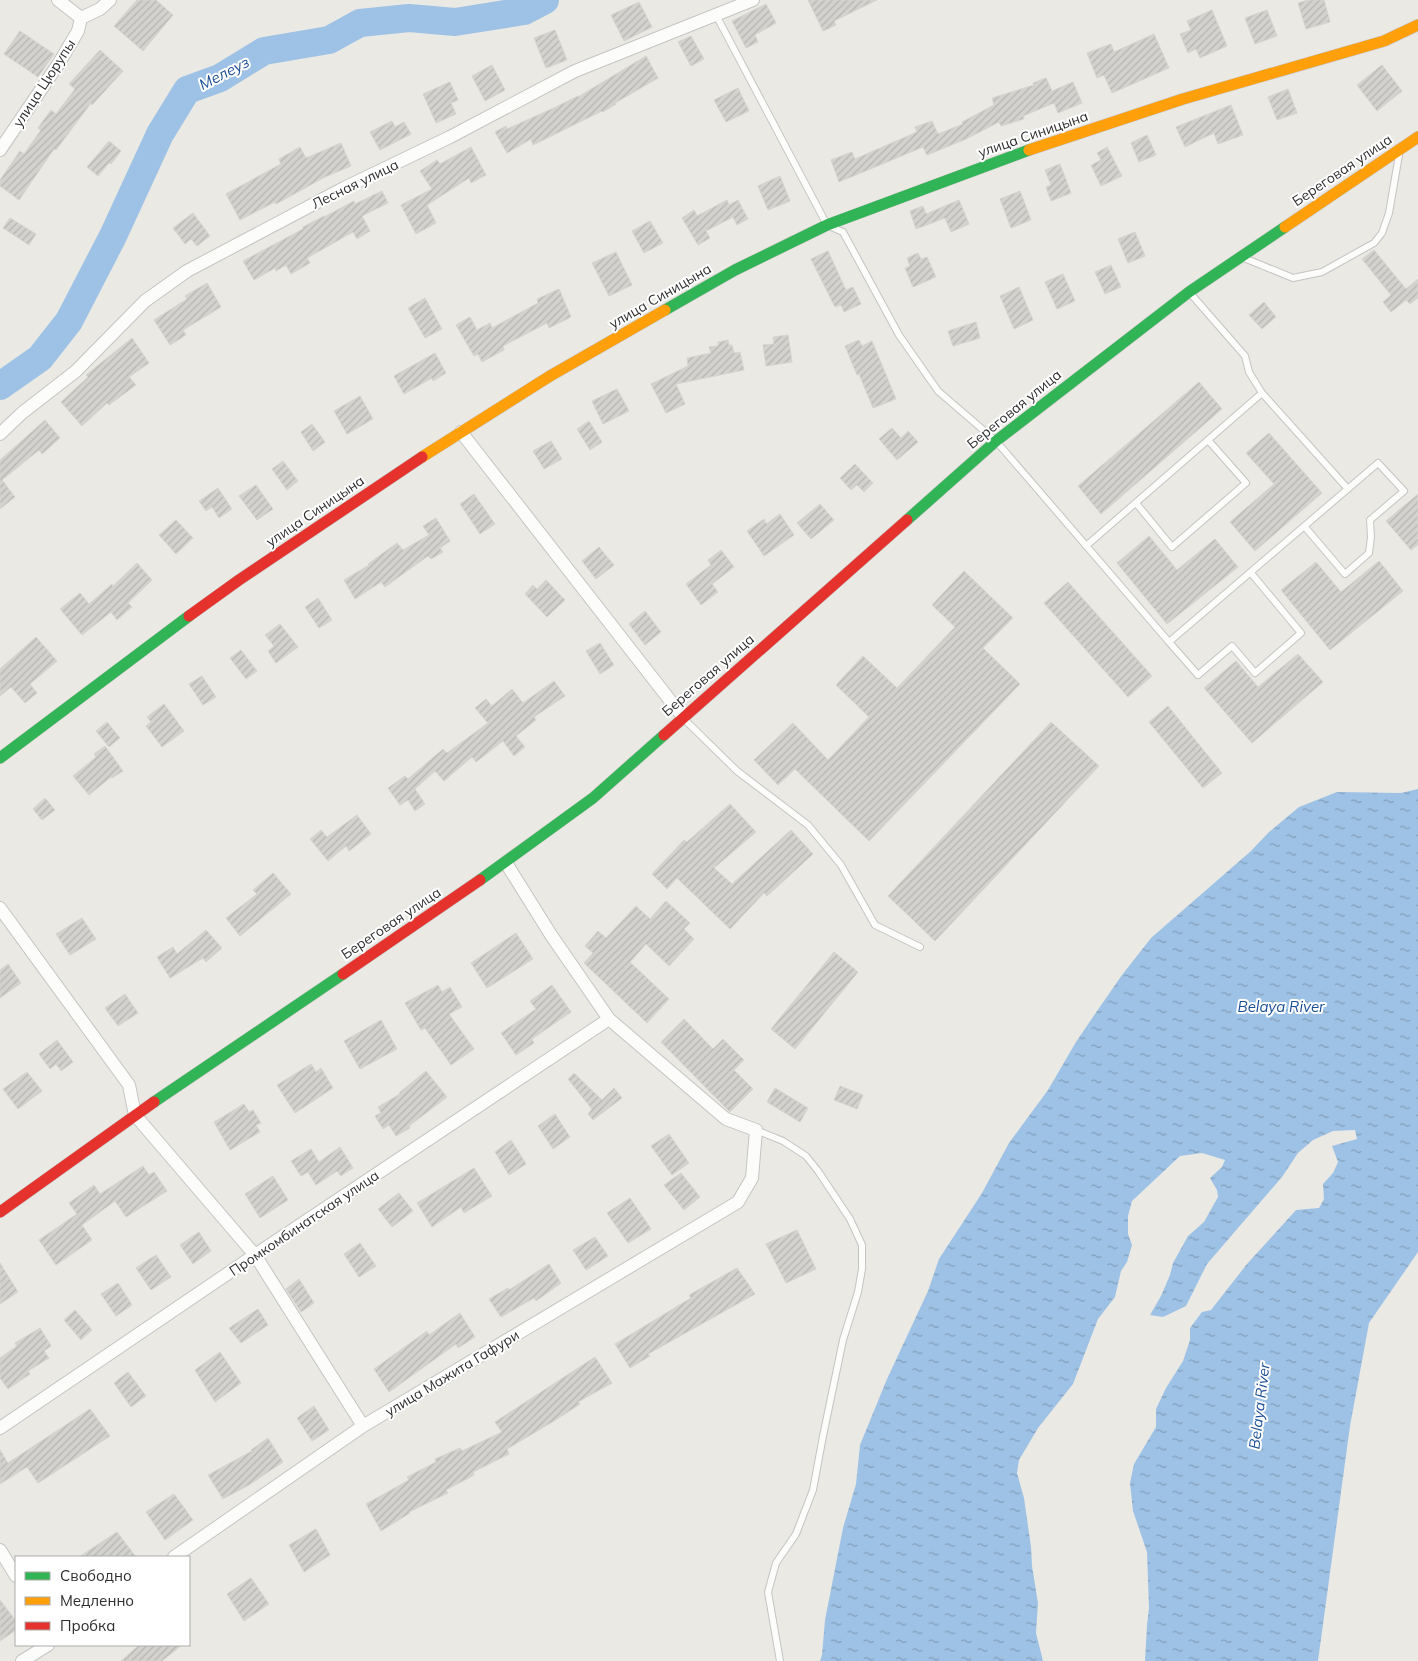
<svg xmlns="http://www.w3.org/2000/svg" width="1418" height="1661" font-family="Mulish,sans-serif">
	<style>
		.water { fill: url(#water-ripples) }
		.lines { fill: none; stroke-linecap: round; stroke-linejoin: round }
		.river { stroke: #9ec2e5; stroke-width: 28 }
		.building { fill: url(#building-hatch); stroke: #d5d4d0 }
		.lane-casing { stroke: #c4c4c3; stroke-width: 8 }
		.street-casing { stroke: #c4c4c3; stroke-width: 14 }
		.fast-casing { stroke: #c4c4c3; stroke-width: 12 }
		.slow-casing { stroke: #c4c4c3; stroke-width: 12 }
		.jam-casing { stroke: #c4c4c3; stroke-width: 12 }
		.lane { stroke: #fcfcfb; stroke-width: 6 }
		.street { stroke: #fcfcfb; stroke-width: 12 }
		.fast { stroke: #30b455; stroke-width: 11 }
		.slow { stroke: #ff9f0a; stroke-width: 11 }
		.jam { stroke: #e5322d; stroke-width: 11 }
		.labels { text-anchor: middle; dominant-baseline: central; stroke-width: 4; stroke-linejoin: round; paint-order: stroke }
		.street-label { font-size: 14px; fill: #2d2d2d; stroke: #fff }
		.water-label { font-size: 15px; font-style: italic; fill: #194d95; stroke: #fff }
	</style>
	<defs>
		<pattern id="water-ripples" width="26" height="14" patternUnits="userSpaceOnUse" patternTransform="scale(1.25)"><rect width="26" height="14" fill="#9ec2e5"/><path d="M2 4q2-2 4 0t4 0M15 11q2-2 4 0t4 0" fill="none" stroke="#819eba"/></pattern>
		<pattern id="building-hatch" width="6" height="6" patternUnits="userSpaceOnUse" patternTransform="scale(1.25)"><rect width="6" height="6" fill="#d3d2cf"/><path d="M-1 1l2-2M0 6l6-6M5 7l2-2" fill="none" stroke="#b5b5b2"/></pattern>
	</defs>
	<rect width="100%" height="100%" fill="#eae9e4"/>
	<!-- water -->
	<path class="water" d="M1418 789V1252L1369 1323 1350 1426 1318 1661H1145L1147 1625 1149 1608 1147 1552 1133 1511 1130 1483 1134 1464 1156 1427V1409L1166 1388 1183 1361 1190 1340V1328L1202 1312 1211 1310 1247 1264 1296 1210 1319 1208 1324 1199 1323 1184 1333 1173 1338 1162 1332 1146 1357 1139 1355 1130 1333 1131 1313 1140 1298 1153 1282 1177 1207 1264 1186 1306 1163 1317 1150 1315 1161 1296 1170 1275 1173 1263 1188 1236 1204 1222 1218 1197 1217 1190 1210 1178 1222 1167 1225 1160 1202 1153 1180 1156 1132 1201 1128 1216V1234L1132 1245 1127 1262 1121 1271 1115 1297 1098 1319 1073 1384 1038 1428 1019 1460 1017 1473 1024 1498 1031 1547 1032 1566 1038 1603 1036 1633 1043 1661H820L822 1655 825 1620 843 1528 856 1484 860 1445 887 1379 928 1291 939 1259 982 1193 1009 1143 1048 1090 1076 1042 1097 1011 1122 975 1151 938 1251 851 1269 832 1299 807 1337 792 1401 793Z"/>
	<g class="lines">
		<!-- river -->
		<path class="river" d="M0 386 40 358 69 321 113 236 160 134 187 90 220 78 264 51 329 40 360 23 409 18 455 22 524 11 545 0"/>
	</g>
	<!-- building -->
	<path class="building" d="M137 0H156L173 15 143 51 114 26Z
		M808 0H877L834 21 836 25 823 31Z
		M1308 0H1324L1330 22 1306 29 1298 3Z
		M639 2 652 27 624 41 611 15Z
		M766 4 776 23 755 35 758 42 746 48 732 21Z
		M1212 10 1227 46 1200 58 1196 49 1188 53 1180 34 1191 30 1187 21Z
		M1267 10 1277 36 1255 44 1245 18Z
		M555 30 567 60 546 68 534 38Z
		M20 31 54 54 38 77 4 54Z
		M1154 34 1169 68 1112 93 1104 75 1097 78 1087 53 1111 44 1114 52Z
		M691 36 704 59 691 66 678 42Z
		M100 50 123 71 92 105 91 103 56 150 54 149 19 200 0 186V180L20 151 24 154 41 130 38 128 51 110 56 114 75 89 69 84Z
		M646 56 658 78 615 103 616 104 603 112 602 111 533 145 531 139 507 153 495 132 506 126 507 129 556 107 578 96V97Z
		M492 65 505 90 485 101 472 76Z
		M1382 65 1402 91 1377 111 1357 85Z
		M1046 78 1052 91 1073 82 1082 103 1058 113 1054 103 1023 116 1024 119 1001 126 999 122 966 139 927 155 923 147 839 182 831 160 852 152 855 159 917 132 915 127 932 121 938 134 963 124 962 122 994 105 992 98 1034 85 1033 83Z
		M450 82 458 100 451 103 456 114 436 123 423 94Z
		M738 88 749 111 726 122 714 100Z
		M1288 89 1297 113 1277 120 1268 97Z
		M1231 105 1243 135 1218 144 1214 133 1185 147 1176 127Z
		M392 121 395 127 404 122 411 134 380 150 370 132Z
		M1147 135 1156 155 1139 162 1131 143Z
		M109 141 121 151 111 164 109 163 98 176 87 167Z
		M341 143 351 166 325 177 276 204 275 202 240 220 226 194 281 164 279 159 300 147 306 158Z
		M471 147 486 175 471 183 469 178 427 205 436 223 416 234 401 205 432 189 420 171 437 160 440 164Z
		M1107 147 1122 176 1101 186 1091 165 1101 160 1097 153Z
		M1060 164 1071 193 1051 201 1046 187 1051 185 1045 170Z
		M780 176 790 201 768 210 758 186Z
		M382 191 388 203 362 216 370 231 357 239 353 232 307 258 310 263 291 274 286 265 276 271 275 268 254 280 243 261 303 229V227L324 216V217L354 201 355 204Z
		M1020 191 1031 220 1011 228 1000 199Z
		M727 200 729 205 738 200 748 219 737 225 733 217 706 231 710 238 698 245 682 218 694 210 697 216Z
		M959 200 969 224 951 232 945 218 916 229 910 211 923 206 926 214Z
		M193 213 210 236 197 246 191 239 185 244 173 228Z
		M10 218 36 234 29 245 3 228Z
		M650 221 663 243 644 253 632 231Z
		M1135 232 1145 256 1128 263 1118 239Z
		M1374 250 1406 289 1418 279V298L1410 304 1406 300 1391 312 1383 302 1391 295 1362 259Z
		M828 251 846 290 853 287 861 304 844 312 841 305 835 307 811 259Z
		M616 252 632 285 609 296 592 263Z
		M918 253 921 259 927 257 936 277 913 287 905 268 910 266 907 258Z
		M1111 265 1121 287 1105 294 1095 272Z
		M1063 274 1075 301 1057 309 1045 282Z
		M207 283 221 307 183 330 186 335 170 345 154 320 187 299 185 296Z
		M1019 287 1033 320 1014 329 1000 296Z
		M559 289 571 317 549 328 547 323 503 346 504 350 482 362 478 354 474 356 456 325 470 317 477 330 490 323 492 328 538 303 537 299Z
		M425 298 442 329 425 338 408 308Z
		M1264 302 1276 317 1262 329 1249 315Z
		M976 322 980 338 953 346 948 331Z
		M788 335 792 362 766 366 763 345 774 344 773 337Z
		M132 338 149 363 129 377 136 385 109 405 107 403 82 426 61 402 88 377 86 375Z
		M728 340 729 345H732L734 353 740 352 744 370 676 384 685 404 666 413 651 384 688 366 687 358 711 353 709 347 718 346V342Z
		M859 340 862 346 872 341 896 399 873 408 859 374 857 375 845 346Z
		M435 353 446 373 433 381 432 378 404 394 394 376Z
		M1199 382 1222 409 1101 514 1078 486Z
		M617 389 629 411 603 424 592 401Z
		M360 396 373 419 347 434 334 411Z
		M45 420 60 438 42 454 39 450 2 480 15 497 0 509V460Z
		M589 421 602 442 590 450 577 429Z
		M312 424 325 442 313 451 301 432Z
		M892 428 901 438 908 431 918 442 897 460 879 439Z
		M1269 433 1322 493 1255 551 1230 522 1274 484 1246 453Z
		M551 441 562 459 544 469 533 451Z
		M283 461 298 481 287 490 272 469Z
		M855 464 873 483 864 492 857 485 851 490 840 478Z
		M256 485 273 509 257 520 239 496Z
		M218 488 232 509 219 518 212 507 206 511 199 501Z
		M474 494 495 524 480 534 460 504Z
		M1418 494V545L1411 550 1386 521Z
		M820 504 834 520 811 539 797 523Z
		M780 514 794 535 764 556 747 531 764 519 766 524Z
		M436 518 450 541 440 548 443 552 431 559 428 556 385 587 381 582 355 599 344 580 369 565 368 564 397 543 403 550 429 535 423 526Z
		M176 520 193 538 176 554 159 535Z
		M1149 536 1177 570 1215 539 1238 567 1167 624 1117 563Z
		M599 547 614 565 596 579 582 561Z
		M721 550 734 567 712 584 718 592 701 605 686 584 711 565 708 560Z
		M1379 561 1403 591 1330 650 1281 590 1316 562 1341 592Z
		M137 563 152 580 128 603 132 607 117 620 111 612 82 635 60 609 80 593 89 604 112 584 113 586Z
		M964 571 1013 618 983 648 1020 684 869 841 795 769 778 785 754 760 793 723 828 760 869 717 836 685 863 656 897 688 955 627 932 605Z
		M546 580 565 600 547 617 525 594 533 585 537 589Z
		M1068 582 1152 676 1128 697 1044 603Z
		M318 598 332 620 319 628 305 607Z
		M645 611 661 632 645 645 629 624Z
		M280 624 298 647 276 663 268 651 274 646 265 635Z
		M36 637 57 661 30 684 37 693 25 703 11 687 0 696V669Z
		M600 643 614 665 600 674 586 651Z
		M241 650 257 671 246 679 230 658Z
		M1298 654 1323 682 1252 743 1204 688 1236 661 1258 687Z
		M202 676 216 697 203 705 189 684Z
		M554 681 565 696 534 717 536 720 516 736 525 747 514 756 503 741 476 762 472 757 444 781 435 771 415 789 425 804 415 811 408 800 400 805 388 788 405 776 408 779 443 749 447 753 488 723 475 708 486 699 492 706 512 689 523 703Z
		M164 704 184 731 162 747 146 726 151 722 147 717Z
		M1168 706 1222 773 1203 788 1149 722Z
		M107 722 120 738 109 747 96 731Z
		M1051 722 1099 766 935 941 888 896Z
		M105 746 123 771 112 778 111 777 89 795 73 776 96 757 94 754Z
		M45 798 55 810 42 820 33 809Z
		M730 804 756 832 714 868 732 884 791 830 813 854 767 896 764 893 730 929 677 878 667 889 652 874 684 840 687 842Z
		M357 815 371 834 349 851 346 846 328 861 310 839 321 830 327 837Z
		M273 873 291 894 240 936 226 918 257 894 253 890Z
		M666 901 690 923 684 929 694 939 669 966 646 944 630 962 669 999 647 1023 584 963 593 953 585 946 598 931 606 938 636 906 650 919Z
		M82 918 96 939 70 955 56 934Z
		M206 930 222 948 206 962 203 958 170 978 157 957 173 947 177 954Z
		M516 933 533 959 487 988 471 963Z
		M834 952 858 972 795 1049 771 1029Z
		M8 964 21 983 0 998V970Z
		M438 985 442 992 450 987 462 1007 449 1014 474 1049 451 1065 425 1028 421 1030 405 1003Z
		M552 985 571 1012 532 1039 534 1043 516 1055 501 1033 536 1009 530 1001Z
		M125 994 138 1013 118 1026 105 1008Z
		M684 1019 713 1049 723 1039 744 1060 734 1070 753 1089 730 1112 661 1042Z
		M381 1020 397 1049 360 1069 344 1041Z
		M57 1040 73 1062 61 1071 56 1064 50 1069 39 1054Z
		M311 1064 316 1072 321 1068 333 1088 295 1113 277 1085Z
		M426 1071 447 1097 409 1126 410 1128 396 1136 389 1125 383 1129 375 1116 381 1113 378 1107 400 1094 399 1093Z
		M27 1072 42 1091 18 1109 3 1089Z
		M574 1073 602 1100 614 1088 622 1098 593 1120 588 1114 592 1109 568 1079Z
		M840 1086 863 1095 857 1109 834 1100Z
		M775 1088 808 1108 800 1122 767 1102Z
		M244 1104 249 1112 253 1110 261 1123 256 1125 260 1132 230 1150 214 1122Z
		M555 1114 570 1137 553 1149 538 1126Z
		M669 1134 689 1163 672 1175 651 1146Z
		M511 1140 526 1164 509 1175 495 1152Z
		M340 1147 353 1168 341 1176 337 1171 316 1185 308 1172 301 1176 291 1161 311 1149 319 1162Z
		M143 1166 149 1175 154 1172 167 1191 126 1217 115 1201 82 1225 92 1240 56 1265 39 1240 77 1214 69 1203 94 1185 100 1194Z
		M474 1168 492 1196 464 1213 461 1207 432 1227 417 1203Z
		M681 1173 700 1197 684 1210 664 1185Z
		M273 1176 288 1200 260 1218 245 1194Z
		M399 1193 413 1211 392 1227 378 1209Z
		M630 1198 651 1229 628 1243 607 1213Z
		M797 1230 816 1269 786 1283 766 1244Z
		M199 1232 211 1251 193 1264 180 1245Z
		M595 1237 608 1256 586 1270 573 1250Z
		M360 1243 376 1266 359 1277 344 1254Z
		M156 1255 171 1277 151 1290 136 1268Z
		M0 1263 18 1292 0 1304Z
		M549 1264 561 1283 536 1301 534 1298 501 1317 489 1299 508 1288 509 1290Z
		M737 1268 755 1294 648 1354 650 1356 630 1368 615 1344 691 1298 689 1295Z
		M299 1279 314 1303 301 1312 286 1289Z
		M118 1283 132 1305 116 1316 101 1294Z
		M258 1309 268 1325 241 1343 229 1328Z
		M75 1310 92 1330 81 1340 64 1320Z
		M460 1313 475 1337 458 1348 456 1344 389 1392 374 1369 427 1331 429 1335Z
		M40 1328 51 1346 44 1351 49 1358 28 1371 30 1374 8 1389 0 1378V1358L17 1346 15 1343Z
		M220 1352 241 1383 215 1402 195 1370Z
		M595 1357 612 1383 578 1402 580 1404 554 1421 507 1449 509 1454 473 1472 474 1475 446 1490 448 1493 409 1512 410 1513 381 1531 366 1504 409 1480 407 1477 436 1462 435 1459 460 1448 462 1451 502 1432 495 1422Z
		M128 1372 146 1396 131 1407 114 1383Z
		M314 1406 329 1430 312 1441 297 1418Z
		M90 1409 110 1436 38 1483 27 1467 0 1484V1450L8 1463Z
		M268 1438 283 1462 249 1485 223 1499 208 1475 252 1451 251 1450Z
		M174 1494 193 1520 165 1540 146 1512Z
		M316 1529 330 1555 304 1572 289 1545Z
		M117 1532 136 1557H79Z
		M251 1578 269 1604 244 1621 227 1594Z
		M0 1600 16 1621V1630L0 1641Z
		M139 1645H182L162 1661H121Z"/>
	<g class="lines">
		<defs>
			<path id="lane" d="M716 15 827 225 843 232 899 335 938 391 996 441 1169 642 1378 463 1404 491 1370 520 1371 537 1369 553 1345 574 1305 527
				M1244 258 1293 278 1322 272 1374 243 1382 233 1389 213 1399 155
				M1190 293 1245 356 1249 372 1262 393 1348 489
				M1136 503 1172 547 1246 483 1208 440
				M1086 546 1262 393
				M1169 642 1198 675 1232 646 1255 673 1301 633 1251 573
				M683 718 737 771 808 825 841 865 875 925 920 947
				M756 1130 783 1141 806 1156 818 1171 850 1219 862 1245V1269L858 1292 843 1340 823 1436 813 1490 796 1534 776 1563 768 1592 780 1661"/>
			<path id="street" d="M58 0 81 18
				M0 150 59 63 78 31 81 18 100 9 110 0
				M461 432 683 717
				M0 434 22 413 76 371 145 301 187 271 344 188 450 137 575 71 753 0
				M0 908 129 1085 135 1115 255 1255 363 1426
				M0 1428 255 1255 609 1019
				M0 1550 16 1576
				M174 1557 363 1426 738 1202 752 1178 756 1130 726 1119 609 1019 551 935 506 863
				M22 1661 48 1645"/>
			<path id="fast" d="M665 310 735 270 827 225 1029 150
				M907 520 996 441 1189 292 1285 227
				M0 758 189 616
				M480 880 593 798 664 735
				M154 1102 343 974"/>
			<path id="slow" d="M1029 150 1183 99 1384 41 1418 25
				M1285 227 1418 137
				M422 457 550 376 665 310"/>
			<path id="jam" d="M189 616 239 580 422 457
				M664 735 907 520
				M343 974 480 880
				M0 1212 154 1102"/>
		</defs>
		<!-- lane casing -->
		<use href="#lane" class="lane-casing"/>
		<!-- street casing -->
		<use href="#street" class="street-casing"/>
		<!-- fast casing -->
		<use href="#fast" class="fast-casing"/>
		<!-- slow casing -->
		<use href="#slow" class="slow-casing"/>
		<!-- jam casing -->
		<use href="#jam" class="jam-casing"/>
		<!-- lane -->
		<use href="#lane" class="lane"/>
		<!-- street -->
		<use href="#street" class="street"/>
		<!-- fast -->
		<use href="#fast" class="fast"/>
		<!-- slow -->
		<use href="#slow" class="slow"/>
		<!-- jam -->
		<use href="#jam" class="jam"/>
	</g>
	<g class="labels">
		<!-- street labels -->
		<g class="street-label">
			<text transform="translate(44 83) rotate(-57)">улица Цюрупы</text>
			<text transform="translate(1033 134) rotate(-19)">улица Синицына</text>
			<text transform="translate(1342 170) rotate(-34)">Береговая улица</text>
			<text transform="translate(355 184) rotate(-26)">Лесная улица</text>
			<text transform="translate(660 296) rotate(-30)">улица Синицына</text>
			<text transform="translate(1014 409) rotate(-39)">Береговая улица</text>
			<text transform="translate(315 511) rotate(-34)">улица Синицына</text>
			<text transform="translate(708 675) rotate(-41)">Береговая улица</text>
			<text transform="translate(391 923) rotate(-34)">Береговая улица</text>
			<text transform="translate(304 1223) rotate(-34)">Промкомбинатская улица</text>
			<text transform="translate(452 1373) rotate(-31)">улица Мажита Гафури</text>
		</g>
		<!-- water labels -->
		<g class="water-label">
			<text transform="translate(224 73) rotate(-27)">Мелеуз</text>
			<text x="1281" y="1006">Belaya River</text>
			<text transform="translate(1259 1406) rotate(-83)">Belaya River</text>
		</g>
	</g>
	<!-- legend -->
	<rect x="15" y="1556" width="175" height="90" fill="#ffffff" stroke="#ababab"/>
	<rect x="25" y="1572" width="25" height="8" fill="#30b455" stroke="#ababab"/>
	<text x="60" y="1581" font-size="15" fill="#2d2d2d">Свободно</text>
	<rect x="25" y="1597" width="25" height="8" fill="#ff9f0a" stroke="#ababab"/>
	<text x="60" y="1606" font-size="15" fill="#2d2d2d">Медленно</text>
	<rect x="25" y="1622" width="25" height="8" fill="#e5322d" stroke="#ababab"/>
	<text x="60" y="1631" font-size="15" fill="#2d2d2d">Пробка</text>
</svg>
